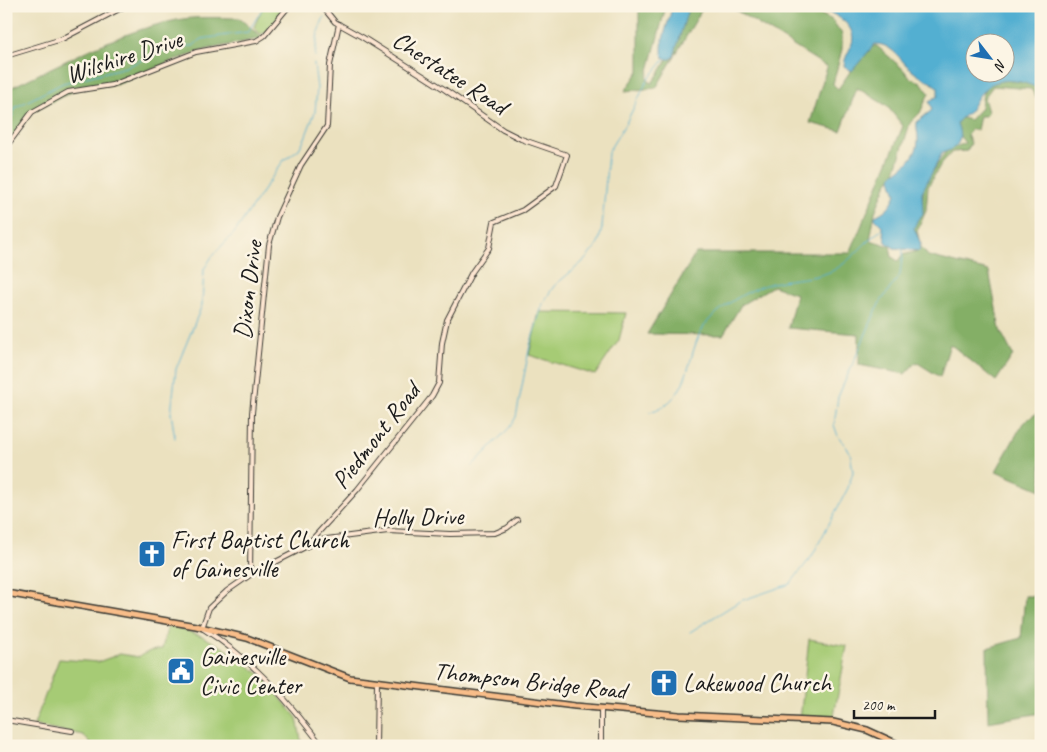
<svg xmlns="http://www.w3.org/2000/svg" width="1047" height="752" font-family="Caveat,sans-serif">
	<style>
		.green { fill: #a6cb75; stroke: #617448 }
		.forest { fill: #84af66; stroke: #506641 }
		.water { fill: #53afd1; stroke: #386676; fill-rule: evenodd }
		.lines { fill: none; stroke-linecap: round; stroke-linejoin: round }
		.stream { stroke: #53afd1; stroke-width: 1 }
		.secondary-casing { stroke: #3b3a34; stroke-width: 6 }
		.highway-casing { stroke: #3b3a34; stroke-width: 8 }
		.secondary { stroke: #fce5d0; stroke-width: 4 }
		.highway { stroke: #f8bd89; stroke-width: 5 }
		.labels { text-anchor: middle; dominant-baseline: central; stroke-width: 5; stroke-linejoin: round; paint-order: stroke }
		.street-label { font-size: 25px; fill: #1c1c1c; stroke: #fcf5e5 }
		.poi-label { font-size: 25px; fill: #1c1c1c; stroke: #fcf5e5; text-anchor: start }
	</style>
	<rect width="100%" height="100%" fill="#fcf5e5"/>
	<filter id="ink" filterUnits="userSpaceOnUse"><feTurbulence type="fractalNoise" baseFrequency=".02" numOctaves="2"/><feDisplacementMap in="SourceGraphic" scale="10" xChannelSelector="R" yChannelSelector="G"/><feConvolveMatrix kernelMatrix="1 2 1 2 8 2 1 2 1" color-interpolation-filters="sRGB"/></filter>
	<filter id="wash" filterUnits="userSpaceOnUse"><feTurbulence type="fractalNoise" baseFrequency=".0096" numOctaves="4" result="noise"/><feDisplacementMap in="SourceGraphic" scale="20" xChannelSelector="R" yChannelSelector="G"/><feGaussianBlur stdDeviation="1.12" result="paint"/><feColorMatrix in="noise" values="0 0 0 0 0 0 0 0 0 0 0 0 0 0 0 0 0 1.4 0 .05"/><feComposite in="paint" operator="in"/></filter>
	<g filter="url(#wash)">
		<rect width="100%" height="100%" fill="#ebe1bf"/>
		<!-- green -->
		<path class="green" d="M263 6H287L265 33 260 34 254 27Z
			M539 312 626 313 619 340 595 375 529 355Z
			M168 625 202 636 229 651 261 675 297 718 302 746H93L83 735 34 725 59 659 98 662 120 654 138 657 150 651 162 649Z
			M809 639 847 646 833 721 800 720Z"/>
		<!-- forest -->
		<path class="forest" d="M666 6 647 78 651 84C670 62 677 34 687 6H704L656 88 625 91 639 71V8Z
			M729 6H765L775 9 804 6 832 20 842 34V49L833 84 838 89 868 46H877L903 69 910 78 921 82 929 93 920 113 910 123 895 172 886 185 875 212 870 240 890 246 892 257 898 261 902 255 918 251 913 238V220L920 215 924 185 946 151 965 143 953 127 958 117 970 120 981 108 983 92 997 78 1028 82 1039 89 1041 105 1031 89 993 86 984 98 988 112 986 116H980L977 130 972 129 967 135 971 143 967 151 952 152 941 164 928 187 926 211 917 231 921 247 928 256 989 271 1000 330 1013 355 996 381 950 344 940 377 916 362 905 374 859 365V334L788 328 796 294 773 286 741 305 723 335 647 334 696 253H850L903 126 887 106 857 88 841 131 810 123 827 67Z
			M239 18 263 38 208 49 172 61 121 83 78 89 31 112 6 147V90C61 64 117 32 177 20 197 16 220 18 239 18Z
			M1041 410V490L996 471 1023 423Z
			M1025 596H1041V713L988 722 987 648 1021 638Z"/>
		<!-- water -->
		<path class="water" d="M672 6H689L674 56 671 59H664C657 46 670 21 672 6Z
			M765 6H1041V90C1023 80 997 74 982 92 976 98 974 106 969 112 965 116 960 118 957 123 963 140 960 147 942 153L922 192 923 214 918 219 914 228 921 244 919 251 894 248 886 242 882 226 875 219V216C886 211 891 206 896 194L891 179 892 175C905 166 918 156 918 139 918 133 916 128 917 122L932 110 929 101 938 96V88C931 81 923 79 915 73 901 63 894 44 875 44L852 71 844 66C844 54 856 45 852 33 846 14 815 6 798 7 788 7 779 10 771 13ZM1004 42V72H974V42Z"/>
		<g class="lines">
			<!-- stream -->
			<path class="stream" d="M327 10 329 6
				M315 56 318 32 324 17
				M6 123 12 117 16 107 63 83 126 67 173 46H193L201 39 248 32 264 6
				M650 412C696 399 684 347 709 320 728 301 756 285 782 281 799 278 818 278 834 270 853 260 865 240 883 229
				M175 438 171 413 176 369 202 305 204 269 213 255 235 232 283 161 299 149 305 138 315 112 317 88 314 64
				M472 466 510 427 516 417 530 345 543 303 554 286 585 260 598 244 602 228 608 152 627 121 647 81 665 59
				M690 632 740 601 790 584 812 556 848 488 853 472 850 452 838 436 834 425 838 397 879 304 900 275 903 250"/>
		</g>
	</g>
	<g filter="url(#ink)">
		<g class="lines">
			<defs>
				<path id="secondary" d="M6 56 62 39 125 6
					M6 147 32 112 68 92 112 85 196 52 256 41 264 36 289 6
					M307 545 357 490 432 396 439 383 442 343 447 320 472 272 489 248 494 222 523 210 556 186 567 155 521 139 503 130 444 89 362 37 335 22 322 6
					M250 575 252 413 269 245 277 217 301 165 327 126 330 65 339 24
					M6 720 72 731
					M322 746C286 698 253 660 202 628L209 608 227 591 250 575 319 540 388 531 450 534 495 533 507 528 517 520
					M376 746 377 682
					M601 746V708"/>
				<path id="highway" d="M6 593 196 626 247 638 350 678 575 706 679 715 833 722 867 730 902 746
					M1035 746 1041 744"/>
			</defs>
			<!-- secondary casing -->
			<use href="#secondary" class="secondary-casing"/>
			<!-- highway casing -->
			<use href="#highway" class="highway-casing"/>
			<!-- secondary -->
			<use href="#secondary" class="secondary"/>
			<!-- highway -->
			<use href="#highway" class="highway"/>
		</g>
	</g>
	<!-- icons -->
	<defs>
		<symbol id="church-square" viewBox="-11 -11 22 22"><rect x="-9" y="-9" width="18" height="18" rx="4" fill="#1f6fb2" stroke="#fcf5e5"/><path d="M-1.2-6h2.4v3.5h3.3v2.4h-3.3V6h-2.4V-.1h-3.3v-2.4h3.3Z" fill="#fff"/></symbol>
		<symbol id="civic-square" viewBox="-11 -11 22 22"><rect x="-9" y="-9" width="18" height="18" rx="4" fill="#1f6fb2" stroke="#fcf5e5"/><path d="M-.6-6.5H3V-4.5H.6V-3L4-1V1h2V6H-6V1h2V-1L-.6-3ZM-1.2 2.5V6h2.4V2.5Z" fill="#fff"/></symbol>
	</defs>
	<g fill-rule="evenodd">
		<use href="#church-square" x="136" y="538" width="32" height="32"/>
		<use href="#civic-square" x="165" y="655" width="32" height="32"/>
		<use href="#church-square" x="648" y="667" width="32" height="32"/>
	</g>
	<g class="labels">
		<!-- street labels -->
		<g class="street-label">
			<text transform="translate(124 57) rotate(-18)">Wilshire Drive</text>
			<text transform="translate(450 73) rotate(33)">Chestatee Road</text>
			<text transform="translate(248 290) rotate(-83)">Dixon Drive</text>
			<text transform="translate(376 436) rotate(-52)">Piedmont Road</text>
			<text transform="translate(418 517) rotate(-1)">Holly Drive</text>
			<text transform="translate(530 681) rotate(6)">Thompson Bridge Road</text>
		</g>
		<!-- poi labels -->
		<g class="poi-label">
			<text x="171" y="540">First Baptist Church<tspan x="171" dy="29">of Gainesville</tspan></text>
			<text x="200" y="657">Gainesville<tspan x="200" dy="29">Civic Center</tspan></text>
			<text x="683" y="683">Lakewood Church</text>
		</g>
	</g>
	<!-- margin -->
	<rect width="1047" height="752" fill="none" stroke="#fcf5e5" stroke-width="25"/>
	<!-- north arrow -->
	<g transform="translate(990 58) rotate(121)"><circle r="24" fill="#fcf5e5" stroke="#a29e95"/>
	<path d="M0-4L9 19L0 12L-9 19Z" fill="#1f6fb2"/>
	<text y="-8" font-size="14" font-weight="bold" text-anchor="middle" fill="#1c1c1c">N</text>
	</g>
	<!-- scale -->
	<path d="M854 710v8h81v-8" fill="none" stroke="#1c1c1c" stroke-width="2.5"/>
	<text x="862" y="710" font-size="15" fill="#1c1c1c" stroke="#fcf5e5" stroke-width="4" paint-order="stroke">200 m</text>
</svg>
